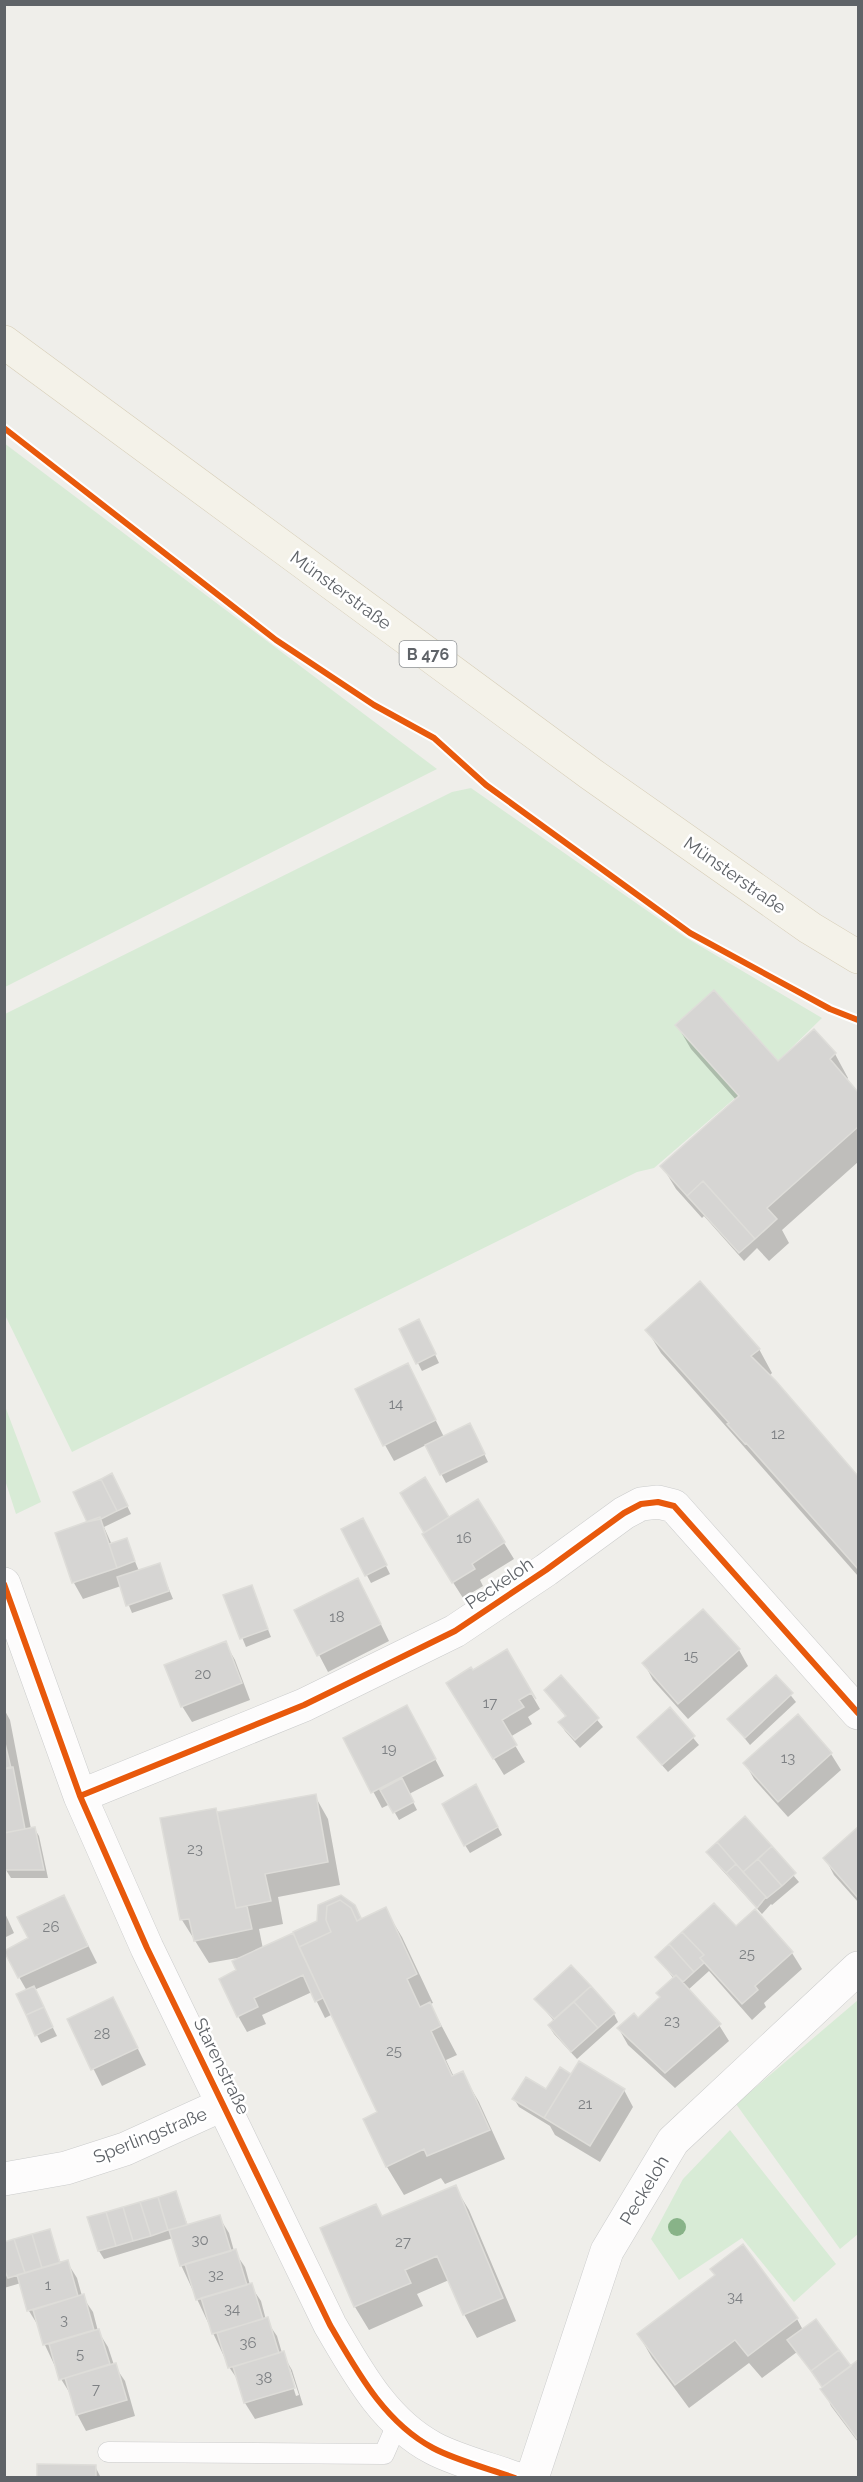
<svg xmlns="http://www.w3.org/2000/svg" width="863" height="2482" font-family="Raleway,sans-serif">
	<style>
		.green { fill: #d8ebd6 }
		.shadow { fill: #0003; fill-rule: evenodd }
		.building { fill: #d6d5d3; stroke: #deddd9; stroke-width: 1.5 }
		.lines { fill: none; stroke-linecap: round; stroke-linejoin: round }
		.service-casing { stroke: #cbcccc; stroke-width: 21 }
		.minor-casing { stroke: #cbcccc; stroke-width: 34 }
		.primary-casing { stroke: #d7ceb8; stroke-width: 34 }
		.service { stroke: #fdfcfc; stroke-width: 20 }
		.minor { stroke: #fdfcfc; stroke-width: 33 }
		.primary { stroke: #f4f2e9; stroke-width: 33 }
		.cycleway-casing { stroke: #fff; stroke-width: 10 }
		.cycleway { stroke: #e8590c; stroke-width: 6 }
		.tree { fill: #88b388 }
		.labels { text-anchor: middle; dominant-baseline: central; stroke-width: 5; stroke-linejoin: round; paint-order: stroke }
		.number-label { font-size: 15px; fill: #7e8184 }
		.shield { fill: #fff; stroke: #8f9295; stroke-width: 1.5 }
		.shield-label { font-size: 16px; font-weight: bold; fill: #5f6368 }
		.street-label { font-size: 18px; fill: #5f6368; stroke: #fff }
	</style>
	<rect width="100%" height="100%" fill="#efeeea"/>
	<!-- green -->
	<path class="green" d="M4 443 437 769 5 987H4Z
		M471 788 685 937 822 1018 778 1061 654 1168 637 1172 72 1452 5 1315V1014L452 792Z
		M5 1406 41 1502 16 1514 5 1480Z
		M858 2000V2234L840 2249 736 2104Z
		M730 2130 836 2264 794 2302 742 2238 679 2280 651 2239 683 2179Z"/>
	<!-- shadow -->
	<path class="shadow" d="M677 1025 777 1063 813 1031 835 1054 848 1078 846 1080 858 1094V1162L782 1230 789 1243 769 1261 757 1248 744 1261 704 1216 702 1218 676 1189 662 1166 736 1100 691 1049Z
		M423 1329 439 1363 422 1371 401 1330Z
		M647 1330 759 1349 772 1373 769 1376 858 1477V1576L661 1353Z
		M408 1365 444 1437 474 1433 488 1462 446 1483 426 1445 394 1461 385 1445Z
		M424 1479 449 1519 478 1501 514 1559 480 1580 483 1586 463 1598 433 1551Z
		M116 1483 131 1514 104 1527 112 1545 126 1540 139 1571 159 1565 173 1599 132 1613 121 1586 83 1599 74 1583 57 1534 89 1523Z
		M367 1528 390 1574 371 1583 343 1530Z
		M251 1587 271 1637 246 1647 225 1596Z
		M367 1596 389 1641 328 1672 296 1611Z
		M703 1611 739 1650 748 1666 688 1719 653 1680 644 1663Z
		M225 1643 235 1660 250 1700 192 1722 182 1706Z
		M507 1652 540 1709 528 1717 532 1724 510 1737 525 1762 504 1775 457 1699 472 1672Z
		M561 1677 603 1727 580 1748 565 1731 560 1723 566 1717 546 1691Z
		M776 1677 796 1702 750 1745 729 1719Z
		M4 1709 10 1720 31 1829 34 1828 39 1836 48 1878H11L6 1870 4 1860Z
		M670 1710 699 1745 668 1772 638 1738Z
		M797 1716 831 1754 841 1770 788 1817 754 1779 745 1763Z
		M416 1723 444 1776 409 1794 417 1810 399 1820 390 1804 382 1808 345 1739Z
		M480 1794 502 1835 470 1853 465 1845Z
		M315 1796 328 1819 340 1885 278 1897 283 1924 259 1929 263 1949 295 1934 359 1915 361 1920 385 1909 402 1937 433 2003 430 2004 457 2055 446 2060 454 2077 462 2073 479 2102 505 2159 445 2184 441 2178 404 2195 387 2167 365 2120 379 2113 333 2014 325 2018 312 1992 262 2015 266 2024 247 2032 238 2016V1971L243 1957 209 1963 182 1920 215 1809 217 1814Z
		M745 1819 799 1882 772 1905 771 1904 762 1914 713 1860 708 1852Z
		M858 1829V1902L834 1875 825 1858Z
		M64 1897 97 1963 34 1990 57 2036 41 2043 37 2035 27 1991 19 1977 30 1939Z
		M4 1911 14 1933 4 1938Z
		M755 1911 792 1953 802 1969 764 2003 766 2007 752 2020 709 1971 688 1990 719 2025 729 2041 675 2088 628 2045 619 2029 638 2020 661 1998 674 1979 657 1957 736 1928Z
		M571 1967 614 2014 618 2022 577 2059 554 2034 549 2026 554 2021 536 1999Z
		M113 1999 146 2065 102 2086 69 2020Z
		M570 2075 624 2090 633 2107 600 2162 555 2135 550 2126 519 2107 514 2099 547 2091Z
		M455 2187 469 2210 516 2321 477 2338 464 2314 449 2280 417 2294 423 2306 369 2330 355 2307 322 2229 382 2218Z
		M176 2193 188 2226 219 2217 229 2233 234 2251 245 2267 250 2285 261 2301 266 2320 277 2336 282 2353 292 2370 303 2405 255 2419 245 2403 240 2383 229 2367 181 2265 173 2238 104 2259 99 2251ZM287 2368H290L299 2395 296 2396Z
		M49 2231 61 2264 67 2262 77 2278 82 2296 93 2312 98 2331 108 2347 114 2365 125 2381 135 2416 86 2431 77 2414 71 2395 61 2379 45 2345 39 2327 29 2311 21 2283 4 2288V2244Z
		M797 2319 803 2330 851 2368 858 2362V2442L831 2406 823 2388 797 2352 762 2378 749 2363 689 2408 652 2358 639 2335Z
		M95 2466 101 2478H38Z"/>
	<!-- building -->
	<path class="building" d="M714 990 778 1061 814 1029 836 1053 830 1059 858 1092V1127L767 1208 777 1219 755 1239 703 1181 687 1196 660 1166 739 1096 675 1025Z
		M703 1181 755 1239 739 1253 687 1196Z
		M700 1281 760 1349 751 1356 776 1381 858 1476V1569L746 1443 745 1444 727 1424 729 1423 645 1330Z
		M419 1319 436 1354 416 1364 399 1329Z
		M408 1363 436 1420 383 1446 355 1389Z
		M470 1423 485 1454 440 1475 425 1445Z
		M112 1473 128 1506 117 1511 101 1479Z
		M425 1477 449 1517 424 1533 400 1493Z
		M101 1479 117 1511 101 1519 87 1522 73 1492Z
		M478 1499 505 1542 472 1564 475 1569 452 1583 422 1534Z
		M100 1517 117 1568 72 1583 55 1533Z
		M363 1518 387 1565 365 1576 341 1529Z
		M127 1538 135 1561 117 1568 109 1544Z
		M160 1563 169 1591 126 1606 117 1577Z
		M358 1578 381 1624 317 1656 294 1610Z
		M252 1585 268 1629 240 1639 223 1595Z
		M703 1609 740 1649 678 1704 642 1663Z
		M226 1641 242 1683 181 1707 164 1665Z
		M507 1649 536 1699 531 1693 519 1700 524 1707 502 1720 517 1745 493 1759 446 1683 471 1667 473 1670Z
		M561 1675 599 1718 575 1740 558 1722 566 1716 544 1690Z
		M776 1675 793 1693 745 1738 727 1719Z
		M407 1705 436 1759 371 1793 343 1738Z
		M670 1707 695 1736 662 1765 637 1737Z
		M798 1714 832 1753 778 1802 743 1763Z
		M4 1739 11 1768 4 1769Z
		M10 1767H13L25 1829 4 1833V1769Z
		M402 1778 414 1802 393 1813 380 1790Z
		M476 1784 498 1827 464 1846 442 1804Z
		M316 1794 328 1862 265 1874 271 1901 236 1908 217 1812Z
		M216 1808 236 1908 247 1906 252 1929 194 1941 189 1919 180 1920 160 1818Z
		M745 1816 772 1846 743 1872 717 1842Z
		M35 1827 44 1870H5L4 1833Z
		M858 1827V1898L823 1858Z
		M717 1842 736 1864 726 1873 706 1852Z
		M772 1846 796 1873 782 1886 758 1859Z
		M758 1859 782 1886 767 1898 743 1872Z
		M736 1864 766 1897 757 1908 726 1873Z
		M64 1895 88 1946 18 1978 4 1951 28 1938 17 1917Z
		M341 1895 355 1905 361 1918 357 1921 351 1908 340 1900 327 1906 326 1920 331 1932 299 1947 293 1932 317 1921 318 1905Z
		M340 1900 351 1908 357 1921 386 1907 417 1974 407 1979 420 2007 430 2002 441 2026 431 2031 452 2076 463 2071 490 2130 427 2156 424 2149 386 2167 363 2119 377 2112 299 1947 331 1932 326 1920 327 1906Z
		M714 1903 736 1926 755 1909 793 1952 755 1986 758 1990 742 2004 700 1958 704 1955 682 1932Z
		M682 1932 704 1955 700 1958 704 1963 694 1972 669 1944Z
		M293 1933 323 1998 315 2002 303 1975 254 1998 258 2007 237 2017 219 1979 236 1970 232 1961Z
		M669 1944 694 1972 683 1982 676 1975 674 1977 655 1957Z
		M571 1965 591 1986 554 2019 534 1999Z
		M676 1975 721 2024 665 2073 617 2028 634 2013 638 2018 660 1997 656 1993Z
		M34 1986 44 2007 26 2015 16 1994Z
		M591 1986 615 2013 598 2028 574 2002Z
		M113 1997 138 2048 91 2070 67 2019Z
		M574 2002 598 2028 571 2052 548 2025Z
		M44 2007 53 2027 35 2036 26 2015Z
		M579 2061 625 2089 590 2146 544 2118Z
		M560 2067 571 2074 544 2118 512 2099 526 2077 546 2089Z
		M456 2185 503 2298 463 2315 437 2256 405 2270 411 2283 354 2307 320 2228 376 2204 382 2216Z
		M176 2191 187 2225 168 2230 158 2197Z
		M158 2197 168 2230 151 2236 140 2202Z
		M140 2202 151 2236 133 2241 123 2207Z
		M123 2207 133 2241 116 2246 106 2212Z
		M106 2212 116 2246 98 2251 87 2217Z
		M220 2215 231 2251 180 2266 169 2230Z
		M50 2229 60 2263 42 2268 32 2234Z
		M32 2234 42 2268 25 2273 14 2239Z
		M14 2239 25 2273 8 2278 4 2269V2242Z
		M743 2244 798 2318 748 2356 735 2340 675 2385 637 2334 715 2275 710 2269Z
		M236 2249 247 2285 196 2300 185 2264Z
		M68 2260 78 2296 27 2311 17 2275Z
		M252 2283 263 2319 212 2334 201 2298Z
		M84 2294 94 2330 43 2345 33 2310Z
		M268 2317 279 2353 228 2368 217 2333Z
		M816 2319 839 2350 811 2371 787 2340Z
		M99 2329 110 2364 59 2380 49 2344Z
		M839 2350 851 2366 822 2387 811 2371Z
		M284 2351 295 2388 244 2403 233 2367Z
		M858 2360V2440L820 2389Z
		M116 2363 127 2400 76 2415 65 2378Z
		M37 2464 96 2465V2478H37Z"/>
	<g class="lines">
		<defs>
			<path id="service" d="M108 2452 384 2454 398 2422"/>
			<path id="minor" d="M4 1584 80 1796 147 1948 330 2325C357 2371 384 2422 433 2448 455 2460 490 2469 515 2478
				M80 1796 304 1705 455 1631 546 1570 624 1513 641 1504 658 1502 674 1506 858 1713
				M4 2179 66 2168 125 2149 224 2104
				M532 2478 607 2251 673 2141 858 1968"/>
			<path id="primary" d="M4 342 591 774 810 928 858 957"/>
		</defs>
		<!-- service casing -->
		<use href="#service" class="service-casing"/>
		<!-- minor casing -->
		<use href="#minor" class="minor-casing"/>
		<!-- primary casing -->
		<use href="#primary" class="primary-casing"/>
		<!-- service -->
		<use href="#service" class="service"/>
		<!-- minor -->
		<use href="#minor" class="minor"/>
		<!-- primary -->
		<use href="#primary" class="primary"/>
		<defs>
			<path id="cycleway" d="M4 428 276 640 374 705 434 738 486 785 690 933 830 1009 858 1020
				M4 1584 80 1796 147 1948 330 2325C357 2371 384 2422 433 2448 455 2460 490 2469 515 2478
				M80 1796 304 1705 455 1631 546 1570 624 1513 641 1504 658 1502 674 1506 858 1713"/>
		</defs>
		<!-- cycleway casing -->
		<use href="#cycleway" class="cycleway-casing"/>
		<!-- cycleway -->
		<use href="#cycleway" class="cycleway"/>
	</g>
	<!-- trees -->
	<circle class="tree" cx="677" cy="2227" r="9"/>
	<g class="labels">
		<!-- number labels -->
		<g class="number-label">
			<text x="396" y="1404">14</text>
			<text x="778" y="1434">12</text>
			<text x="464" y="1538">16</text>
			<text x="337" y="1617">18</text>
			<text x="691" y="1656">15</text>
			<text x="203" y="1674">20</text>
			<text x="490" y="1703">17</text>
			<text x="389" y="1749">19</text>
			<text x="788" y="1758">13</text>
			<text x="195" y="1849">23</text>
			<text x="51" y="1927">26</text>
			<text x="747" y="1954">25</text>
			<text x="672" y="2021">23</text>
			<text x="102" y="2034">28</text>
			<text x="394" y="2051">25</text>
			<text x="585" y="2104">21</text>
			<text x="200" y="2240">30</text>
			<text x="403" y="2242">27</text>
			<text x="216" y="2275">32</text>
			<text x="48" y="2285">1</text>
			<text x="735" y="2297">34</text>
			<text x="232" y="2309">34</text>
			<text x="64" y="2320">3</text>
			<text x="248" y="2343">36</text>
			<text x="80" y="2354">5</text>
			<text x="264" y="2378">38</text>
			<text x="96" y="2389">7</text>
		</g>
		<!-- shield labels -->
		<rect class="shield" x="399.5" y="641" width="57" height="26" rx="4.5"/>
		<g class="shield-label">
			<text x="428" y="654">B 476</text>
		</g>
		<!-- street labels -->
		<g class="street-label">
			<text transform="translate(341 590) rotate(36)">Münsterstraße</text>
			<text transform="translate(735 875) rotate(35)">Münsterstraße</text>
			<text transform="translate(499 1583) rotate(-34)">Peckeloh</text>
			<text transform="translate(222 2066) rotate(64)">Starenstraße</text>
			<text transform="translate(150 2135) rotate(-22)">Sperlingstraße</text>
			<text transform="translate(644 2190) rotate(-59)">Peckeloh</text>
		</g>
	</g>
	<!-- border -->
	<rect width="863" height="2482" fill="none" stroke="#5f6368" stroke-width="12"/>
</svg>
